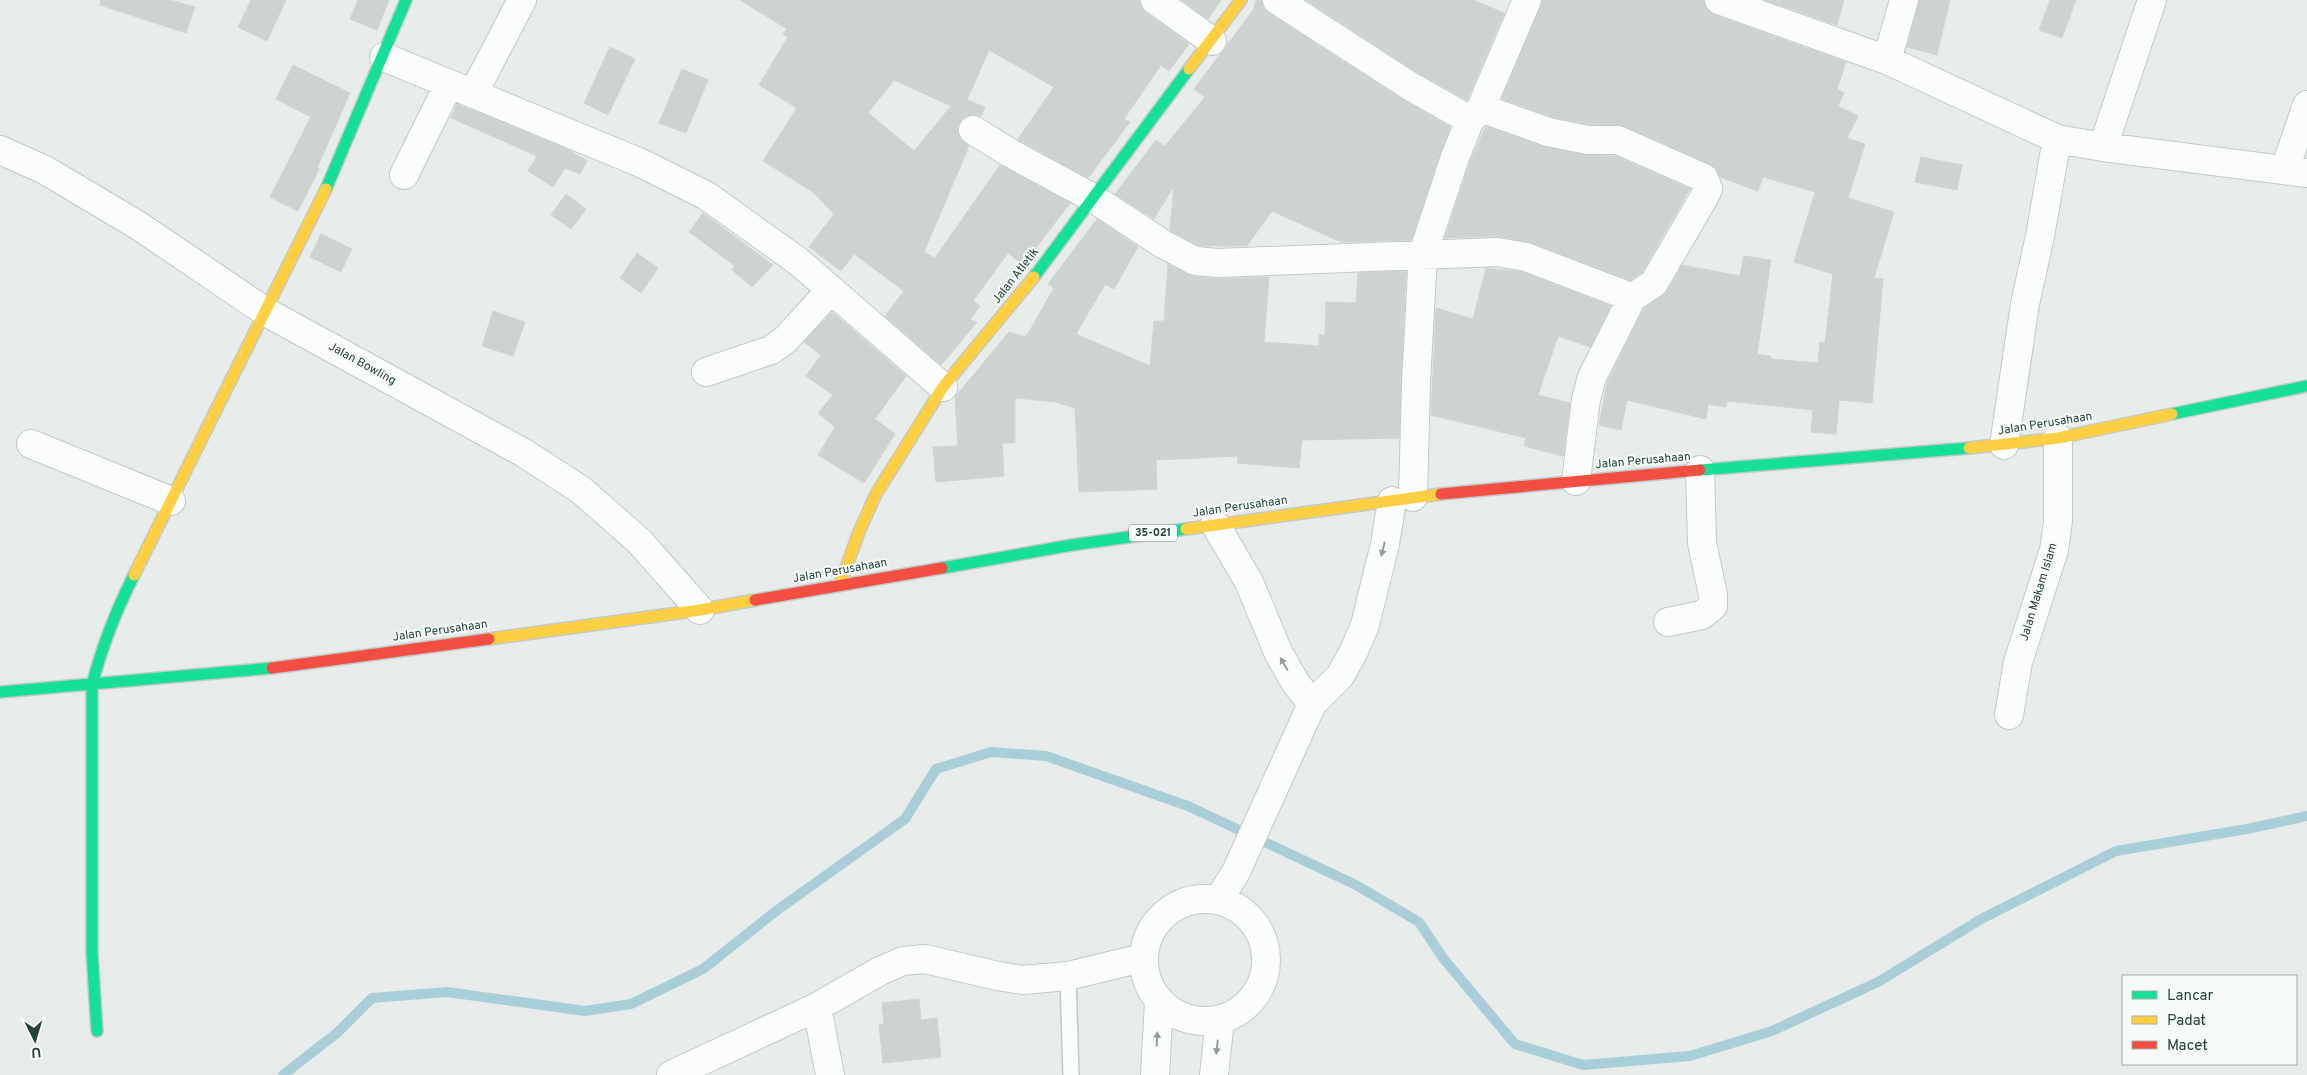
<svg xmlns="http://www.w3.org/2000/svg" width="2307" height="1075" font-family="Overpass,sans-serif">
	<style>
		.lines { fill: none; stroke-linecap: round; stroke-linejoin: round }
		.stream { stroke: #a9ced8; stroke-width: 10 }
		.building { fill: #ced3d1; stroke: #d0d5d3; fill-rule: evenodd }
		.lane-casing { stroke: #c4c9c7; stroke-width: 18 }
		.street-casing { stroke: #c4c9c7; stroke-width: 30 }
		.fast-casing { stroke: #c2cac7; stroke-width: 14 }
		.slow-casing { stroke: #c2cac7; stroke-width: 14 }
		.jam-casing { stroke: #c2cac7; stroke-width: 14 }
		.lane { stroke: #fbfcfc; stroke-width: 15 }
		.street { stroke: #fbfcfc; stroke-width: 28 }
		.fast { stroke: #16e098; stroke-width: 11 }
		.slow { stroke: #ffcf43; stroke-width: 11 }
		.jam { stroke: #f24e42; stroke-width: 11 }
		.oneway { fill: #909e9c }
		.labels { text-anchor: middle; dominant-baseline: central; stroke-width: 4; stroke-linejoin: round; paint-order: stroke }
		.shield { fill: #f6faf8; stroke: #637874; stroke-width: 1 }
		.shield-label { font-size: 11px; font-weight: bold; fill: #24403b }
		.street-label { font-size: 12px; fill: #24403b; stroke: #f6faf8 }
	</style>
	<rect width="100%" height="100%" fill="#e7ecea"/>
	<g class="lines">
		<!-- stream -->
		<path class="stream" d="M283 1075 337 1033 372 998 447 992 585 1011 631 1004 703 969 776 911 905 819 936 769 991 752 1046 756 1188 806 1356 885 1419 922 1443 958 1515 1044 1583 1065 1690 1056 1772 1031 1878 982 1983 918 2116 851 2247 829 2307 816"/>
	</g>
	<!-- building -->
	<path class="building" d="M101 0H170L195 7 186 33 100 5Z
		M251 0H286L267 41 238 27Z
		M358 0H389L377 30 350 19Z
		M740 0H1140L1141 7 1146 13 1189 44 1169 71 1161 65 1124 119 1130 122 1088 178 1018 139 1054 87 989 50 967 100 985 107 981 116 974 114 966 116 960 122 957 129 959 137 969 146 924 252 935 258 1000 165 1070 203 1023 265 1008 253 973 301 980 306 970 320 977 322 941 365 885 316 904 291 854 254 841 271 809 247 834 214 813 192 763 161 797 108 759 85 788 37 783 34 787 29ZM894 80 951 106 914 151 868 113Z
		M1182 0H1221L1208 19Z
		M1256 0H1262L1263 8 1269 13 1402 99 1450 127 1411 240 1341 242 1272 211 1247 246H1200L1170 230 1174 186 1154 219 1115 194 1156 140 1165 146 1205 97 1194 89 1254 9Z
		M1306 0H1473L1504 13 1467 100 1418 73Z
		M1542 0H1704L1707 10 1714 15 1846 62 1837 89 1844 93 1838 106 1858 116 1847 138 1865 144 1848 198 1894 212 1874 278 1883 279 1872 403 1839 400 1836 434 1811 432 1813 410 1727 401 1726 407 1708 404 1706 419 1627 400 1621 430 1599 425 1607 383 1643 310 1667 291 1682 265 1740 276 1744 256 1771 260 1757 354 1771 356V359L1818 363 1820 342 1825 343 1833 274 1794 262 1815 192 1763 177 1758 191 1720 177 1716 168 1710 164 1624 126 1590 124 1552 117 1502 99Z
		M1765 0H1844L1837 25Z
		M1919 0H1950L1937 55 1907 47Z
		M2050 0H2076L2062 38 2039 30Z
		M610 47 635 59 608 115 584 103Z
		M293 65 350 93 317 168 319 169 298 211 270 197 311 117 276 99Z
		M682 69 708 80 686 133 659 123Z
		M457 104 569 150 587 161 580 174 565 168 553 187 528 171 537 156 451 118Z
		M1486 126 1545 147 1585 155 1615 156 1690 189 1642 272 1630 280 1529 242 1497 236 1445 238 1470 162Z
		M1921 157 1962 165 1957 190 1915 182Z
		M566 194 586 209 571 229 551 215Z
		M703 213 773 265 752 287 732 270 735 266 689 232Z
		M1097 219 1138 247 1114 289 1105 284 1076 334 1150 366 1154 321H1164L1168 264 1194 277 1218 279 1269 277 1264 342 1319 346V335H1325L1326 302 1356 303 1358 273 1406 271 1399 438 1302 440 1299 468 1237 463 1238 456 1156 460 1157 489 1079 492 1075 408 1056 402 1015 398V443H1002L1004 476 936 482 933 447 958 446 955 397 1009 332 1026 337 1054 288 1048 284Z
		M321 234 352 249 341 272 310 257Z
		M637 253 658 268 641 293 620 278Z
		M1486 268 1522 272 1611 306 1590 347 1558 336 1538 395 1570 403 1563 456 1524 446 1526 438 1431 415 1436 308 1473 319Z
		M493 311 525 322 513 356 482 346Z
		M832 312 906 376 875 419 895 434 864 483 818 455 835 427 818 413 833 395 806 376 821 355 804 342Z
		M919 999 921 1020 937 1018 941 1057 883 1063 879 1025 884 1024 882 1003Z"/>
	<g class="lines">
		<defs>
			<path id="lane" d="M1068 976 1071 1075"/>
			<path id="street" d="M1155 0 1212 41
				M1277 0 1410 86 1470 120
				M1719 0 1887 60 2057 139 2103 147 2307 173
				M384 57 641 163 707 196 799 262 943 387
				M1887 60 1904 0
				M473 94 522 0
				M1481 108 1548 132 1588 140H1618L1704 178 1708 189 1703 199 1654 283 1629 300
				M973 130 1010 153 1093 198 1163 244 1195 261 1218 263 1497 252 1526 257 1623 294 1629 300 1627 308 1592 377 1586 399 1576 481
				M2103 147 2152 0
				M0 150 45 170 139 226 266 312 524 453 581 490 639 541 700 610
				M2285 169 2307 105
				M404 175 449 84
				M706 372 771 350 785 340 830 291
				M31 444 171 501
				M2004 445 2025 304 2040 236 2057 139
				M1413 497 1416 383 1423 254 1455 157 1470 120 1481 108 1527 0
				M1215 524 1249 582 1279 654 1295 682 1312 704
				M1668 622 1702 615 1713 606V595L1702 543 1700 470
				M2009 715 2018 662 2054 550 2058 521V438
				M1144 960a61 61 0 1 1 122 0a61 61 0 1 1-122 0Z
				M1219 899 1236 872 1312 704 1340 676 1354 651 1365 625 1385 544 1392 501
				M817 1007 830 1075
				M671 1075 817 1007 880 971 903 961 925 959 998 976 1023 980 1068 976 1142 958
				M1155 1075 1159 1002
				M1214 1075 1220 1019"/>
			<path id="fast" d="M326 189 406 0
				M1034 277 1189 69
				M2172 414 2307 386
				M1700 470 1969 448
				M942 568 1072 545 1186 529
				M0 692 272 668
				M97 1031 92 952V685C102 646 116 611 134 575"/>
			<path id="slow" d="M1189 69 1241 0
				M1969 448 2058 438 2172 414
				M1186 529 1441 494
				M134 575 326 189
				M840 584 859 532 876 494 943 387 1034 277
				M489 639 700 610 755 600"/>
			<path id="jam" d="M1441 494 1700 470
				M755 600 942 568
				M272 668 489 639"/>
		</defs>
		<!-- lane casing -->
		<use href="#lane" class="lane-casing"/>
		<!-- street casing -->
		<use href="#street" class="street-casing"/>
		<!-- fast casing -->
		<use href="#fast" class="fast-casing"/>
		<!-- slow casing -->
		<use href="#slow" class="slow-casing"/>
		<!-- jam casing -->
		<use href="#jam" class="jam-casing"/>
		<!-- lane -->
		<use href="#lane" class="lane"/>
		<!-- street -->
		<use href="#street" class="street"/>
		<!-- fast -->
		<use href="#fast" class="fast"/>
		<!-- slow -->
		<use href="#slow" class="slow"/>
		<!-- jam -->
		<use href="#jam" class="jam"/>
	</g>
	<!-- one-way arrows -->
	<defs><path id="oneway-solid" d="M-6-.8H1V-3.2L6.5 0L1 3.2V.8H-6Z" transform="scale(1.25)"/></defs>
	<g class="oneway">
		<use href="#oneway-solid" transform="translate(1383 549) rotate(104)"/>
		<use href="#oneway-solid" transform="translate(1284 664) rotate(-120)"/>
		<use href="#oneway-solid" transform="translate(1157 1039) rotate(-87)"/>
		<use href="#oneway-solid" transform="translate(1217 1047) rotate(96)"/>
	</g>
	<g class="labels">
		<!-- shield labels -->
		<rect class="shield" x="1129" y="524.5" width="48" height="17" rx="4"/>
		<g class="shield-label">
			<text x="1153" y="533">35-021</text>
		</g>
		<!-- street labels -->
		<g class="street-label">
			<text transform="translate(1016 276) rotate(-52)">Jalan Atletik</text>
			<text transform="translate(362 364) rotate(29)">Jalan Bowling</text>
			<text transform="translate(2045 424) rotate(-9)">Jalan Perusahaan</text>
			<text transform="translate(1643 461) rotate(-5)">Jalan Perusahaan</text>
			<text transform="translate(1240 507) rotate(-8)">Jalan Perusahaan</text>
			<text transform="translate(840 571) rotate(-10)">Jalan Perusahaan</text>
			<text transform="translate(2039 592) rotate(-73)">Jalan Makam Islam</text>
			<text transform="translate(440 631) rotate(-8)">Jalan Perusahaan</text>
		</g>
	</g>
	<!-- legend -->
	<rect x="2122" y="975" width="175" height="90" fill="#f6faf8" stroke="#a2b0ac"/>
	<rect x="2132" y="991" width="25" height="8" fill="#16e098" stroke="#a2b0ac"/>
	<text x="2167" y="1000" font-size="15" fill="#24403b">Lancar</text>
	<rect x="2132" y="1016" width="25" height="8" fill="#ffcf43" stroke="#a2b0ac"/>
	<text x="2167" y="1025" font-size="15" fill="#24403b">Padat</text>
	<rect x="2132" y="1041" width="25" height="8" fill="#f24e42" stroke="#a2b0ac"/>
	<text x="2167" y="1050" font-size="15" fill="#24403b">Macet</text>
	<!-- north arrow -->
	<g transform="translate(35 1040) rotate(175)" stroke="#f6faf8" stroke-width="4" paint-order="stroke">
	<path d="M0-4L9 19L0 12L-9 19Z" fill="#24403b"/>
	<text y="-8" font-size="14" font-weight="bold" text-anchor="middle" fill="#24403b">U</text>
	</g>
</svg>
